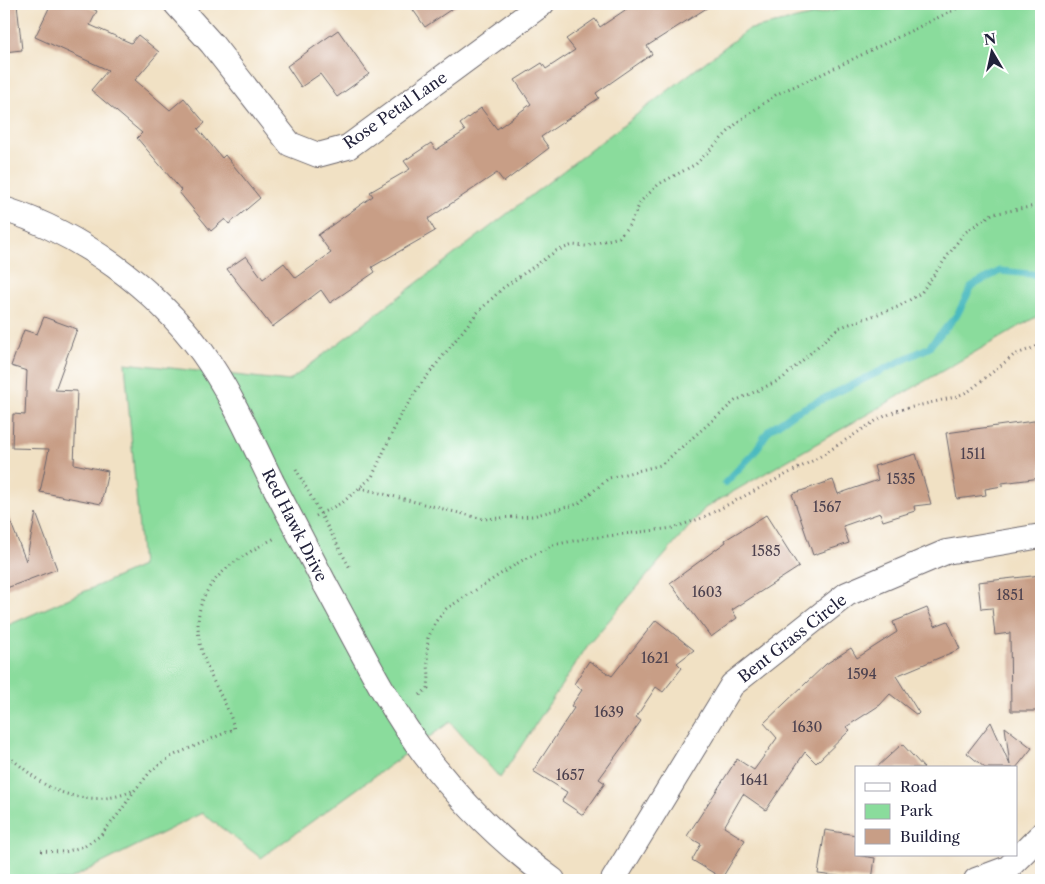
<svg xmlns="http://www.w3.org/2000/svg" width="1045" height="884" font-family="'Libre Caslon Text',serif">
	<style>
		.green { fill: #8adc9c; stroke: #567f6c }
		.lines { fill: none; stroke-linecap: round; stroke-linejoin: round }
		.stream { stroke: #4bbac0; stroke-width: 7 }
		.building { fill: #c89e86 }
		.minor-casing { stroke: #6a656b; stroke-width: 26 }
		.path { stroke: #6a656b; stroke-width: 3; stroke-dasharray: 1 4; stroke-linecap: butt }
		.minor { stroke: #fff; stroke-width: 24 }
		.minor-bridge-casing { stroke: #6a656b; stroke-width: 26; stroke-linecap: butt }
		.path-bridge { stroke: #6a656b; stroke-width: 3; stroke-dasharray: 1 4; stroke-linecap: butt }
		.minor-bridge { stroke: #fff; stroke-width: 24 }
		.labels { text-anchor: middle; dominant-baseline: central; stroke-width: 4; stroke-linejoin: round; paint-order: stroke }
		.number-label { font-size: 14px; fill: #4c414e }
		.street-label { font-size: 16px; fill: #22223b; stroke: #fff }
	</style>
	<rect width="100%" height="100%" fill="#fff"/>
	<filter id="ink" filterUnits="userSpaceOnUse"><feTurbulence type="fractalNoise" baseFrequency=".02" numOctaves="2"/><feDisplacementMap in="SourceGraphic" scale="10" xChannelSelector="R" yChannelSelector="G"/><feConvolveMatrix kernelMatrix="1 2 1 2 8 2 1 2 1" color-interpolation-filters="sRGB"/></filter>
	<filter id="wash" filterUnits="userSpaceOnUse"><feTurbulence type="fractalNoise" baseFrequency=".0096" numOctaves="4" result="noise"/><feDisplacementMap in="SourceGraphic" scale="20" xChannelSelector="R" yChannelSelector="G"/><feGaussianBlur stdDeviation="1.12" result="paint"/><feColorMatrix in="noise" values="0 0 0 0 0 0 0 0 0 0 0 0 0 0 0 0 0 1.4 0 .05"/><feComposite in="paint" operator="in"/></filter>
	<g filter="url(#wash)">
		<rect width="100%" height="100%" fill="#f1e1c4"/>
		<!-- green -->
		<path class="green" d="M864 4H1041V314L705 508 588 645 500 778 450 722 261 858 202 813 68 880H4V627L142 566 125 363 289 381 747 30Z"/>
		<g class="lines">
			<!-- stream -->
			<path class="stream" d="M725 483 754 453 769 430 794 413 928 348 957 315 972 286 1000 271 1041 275"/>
		</g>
		<g id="blocks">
			<!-- building -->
			<path class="building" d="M4 4H17L22 50 4 52Z
				M51 4H82L97 11 90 25 131 43 138 35 159 52 135 80 170 110 184 98 205 123 198 129 222 158 225 155 260 198 229 224 225 219 211 231 179 192 181 190 137 138 142 133 91 90 108 70 35 37Z
				M409 4H459L425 27Z
				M634 4H713L647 46 652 54 596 93 599 98 541 137 549 148 504 182 497 173 428 219 435 231 372 267 375 272 330 303 321 290 272 327 227 269 246 256 263 279 284 263 296 278 331 253 318 235 373 196 370 192 410 169 404 161 431 143 436 150 465 131 460 124 481 108 497 129 531 104 515 80 542 63 546 69 575 50 566 39 595 19 600 27Z
				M338 30 369 74 337 97 320 74 301 87 287 66Z
				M44 317 77 329 55 390 77 391 74 464 108 471 101 504 40 492 49 449 12 448 13 414 25 415 27 371 11 366 24 330 37 334Z
				M1041 420V478L1002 483V486L985 489 986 495 957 499 946 433Z
				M916 454 931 504 914 506 915 511 883 521 880 513 843 526 849 543 813 555 792 494 833 480 838 494 878 480 874 466Z
				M5 508 26 561 36 513 57 569 4 589Z
				M766 515 799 567 732 610 737 618 711 637 670 583 726 542 725 540Z
				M1041 575V711H1011L1010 633 995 635 992 608 981 609 978 582Z
				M927 608 935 626 948 621 960 649 896 676 919 713 917 715 890 694 880 705 846 727 850 730 816 763 805 752 766 810 743 794 724 827 745 840 722 878 692 860 701 844 687 836 737 759 754 770 777 738 764 723 826 664 851 648 857 658 897 632 893 622Z
				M656 620 694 650 677 663 682 668 663 692 656 687 636 717 641 721 599 779 605 783 583 815 562 801 567 792 533 771 574 708 571 706 582 690 574 684 589 661 612 676Z
				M991 722 1010 765 1005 727 1032 748 1016 768H985L967 753Z
				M902 744 924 768H876Z
				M825 830 856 835V855L875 858 872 880 818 874Z"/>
		</g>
	</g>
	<g filter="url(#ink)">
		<use href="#blocks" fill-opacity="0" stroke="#6a656b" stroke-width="1"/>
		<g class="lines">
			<defs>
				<path id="minor" d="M176 4 212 44 290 144 318 155 348 147 542 4
					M4 209C81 234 154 287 202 352 230 391 250 437 271 480
					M325 584C357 642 386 703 425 755 462 803 505 845 553 880
					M613 880 732 685 847 594 946 552 1041 536
					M976 880 1008 868 1041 835"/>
			</defs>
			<!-- minor casing -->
			<use href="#minor" class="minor-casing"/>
			<!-- path -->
			<path class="path" d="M360 488 483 519 533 516 578 504 609 478 661 465 735 401 782 379 838 328 898 307 921 293 964 233 992 214 1041 205
				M316 516 343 502 372 477 400 416 420 385 477 313 503 288 556 251 573 245 586 246 619 237 631 223 641 201 659 184 696 164 739 121 777 94 820 75 966 4
				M420 695 428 688 429 676 427 655 428 638 436 621 446 609 521 561 553 545 583 539 673 528 702 518 816 459 877 420 896 411 955 397 969 391 1014 355 1041 345
				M4 754C17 762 28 773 41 782 68 800 106 804 134 790
				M41 851 65 852 85 846 101 835 120 812 135 790 152 770 172 756 234 729C230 708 216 689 208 669 179 598 217 568 275 538"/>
			<!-- minor -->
			<use href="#minor" class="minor"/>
			<defs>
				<path id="minor-bridge" d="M271 480 325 584"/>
			</defs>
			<!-- minor-bridge casing -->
			<use href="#minor-bridge" class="minor-bridge-casing"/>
			<!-- path-bridge -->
			<path class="path-bridge" d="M296 469 350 568"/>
			<!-- minor-bridge -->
			<use href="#minor-bridge" class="minor-bridge"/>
		</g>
	</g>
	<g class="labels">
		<!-- number labels -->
		<g class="number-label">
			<text x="973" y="454">1511</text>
			<text x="901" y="479">1535</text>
			<text x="827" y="507">1567</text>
			<text x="766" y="551">1585</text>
			<text x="707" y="592">1603</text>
			<text x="1010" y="595">1851</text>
			<text x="655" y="658">1621</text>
			<text x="862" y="674">1594</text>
			<text x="609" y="712">1639</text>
			<text x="807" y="727">1630</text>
			<text x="570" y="775">1657</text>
			<text x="754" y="780">1641</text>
		</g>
		<!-- street labels -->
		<g class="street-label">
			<text transform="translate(395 110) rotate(-35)">Rose Petal Lane</text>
			<text transform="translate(295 525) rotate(63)">Red Hawk Drive</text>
			<text transform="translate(792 638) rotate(-38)">Bent Grass Circle</text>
		</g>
	</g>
	<!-- margin -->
	<rect width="1045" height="884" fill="none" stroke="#fff" stroke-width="20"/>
	<!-- legend -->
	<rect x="855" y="766" width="162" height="90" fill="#ffffff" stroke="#a7a7b1"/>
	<rect x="865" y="783" width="25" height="8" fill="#ffffff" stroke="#a7a7b1"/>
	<text x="900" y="792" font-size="15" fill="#22223b">Road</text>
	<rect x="865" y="804" width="25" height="15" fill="#8adc9c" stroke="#a7a7b1"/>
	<text x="900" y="816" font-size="15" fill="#22223b">Park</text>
	<rect x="865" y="829" width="25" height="15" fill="#c89e86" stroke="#a7a7b1"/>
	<text x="900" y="842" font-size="15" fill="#22223b">Building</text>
	<!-- north arrow -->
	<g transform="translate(992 52) rotate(351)" stroke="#ffffff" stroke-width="4" paint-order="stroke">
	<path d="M0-4L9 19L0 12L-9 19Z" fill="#22223b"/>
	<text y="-8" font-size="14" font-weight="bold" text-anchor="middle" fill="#22223b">N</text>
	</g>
</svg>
